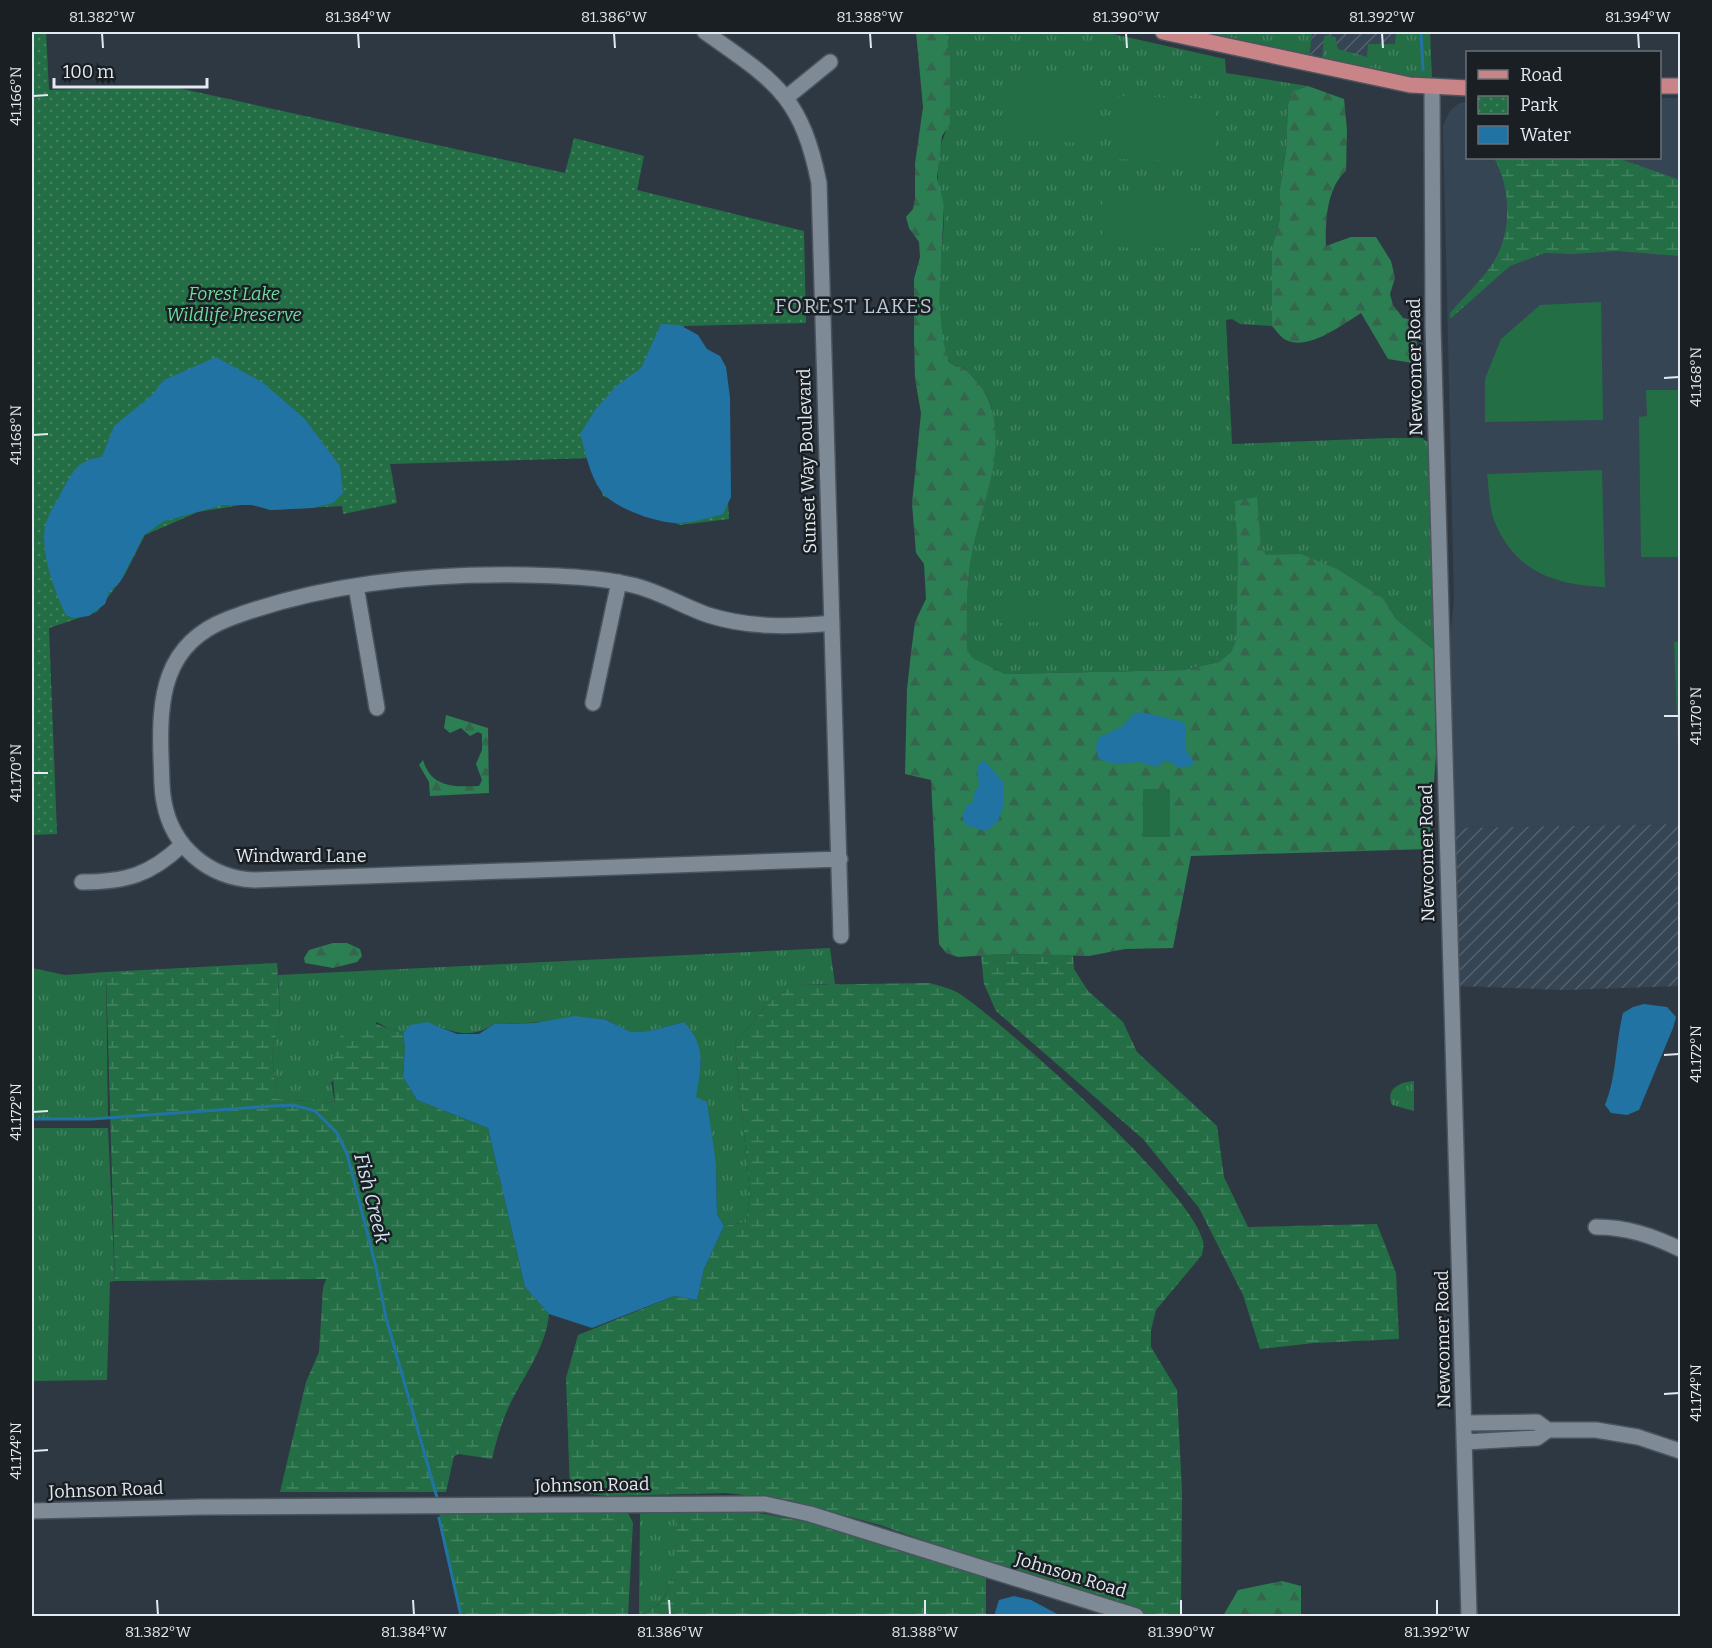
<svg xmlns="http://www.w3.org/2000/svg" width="1712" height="1648" font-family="Bitter,serif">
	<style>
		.built { fill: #364554 }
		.industrial { fill: url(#industrial-furrows) }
		.grass { fill: url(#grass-tufts) }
		.forest { fill: url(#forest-firs) }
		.wetland { fill: url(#wetland-marsh) }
		.park { fill: url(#park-dots) }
		.garden { fill: #246e46 }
		.water { fill: #2173a4 }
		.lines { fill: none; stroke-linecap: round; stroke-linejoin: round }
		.stream { stroke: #2173a4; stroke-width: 3 }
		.minor-casing { stroke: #4b545d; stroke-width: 18 }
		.major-casing { stroke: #4b545d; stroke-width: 18 }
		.minor { stroke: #7f8a97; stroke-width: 15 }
		.major { stroke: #c98487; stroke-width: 15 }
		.ticks { fill: none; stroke: #e2e9f0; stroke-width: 2 }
		.labels { text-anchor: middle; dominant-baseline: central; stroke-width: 5; stroke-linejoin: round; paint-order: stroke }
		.park-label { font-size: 18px; font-style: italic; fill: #6fde9d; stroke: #1a1f24 }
		.street-label { font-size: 18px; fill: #e2e9f0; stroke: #1a1f24 }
		.neighbourhood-label { font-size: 20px; letter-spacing: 1.5px; fill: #bbc8d5; stroke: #1a1f24 }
		.water-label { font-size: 20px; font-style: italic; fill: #d2e4f2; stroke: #1a1f24 }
		.neatline { fill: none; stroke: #e2e9f0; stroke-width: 2 }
		.ticks-label { font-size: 15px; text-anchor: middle; fill: #e2e9f0 }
	</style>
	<defs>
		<pattern id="industrial-furrows" width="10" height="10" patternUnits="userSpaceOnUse" patternTransform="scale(1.5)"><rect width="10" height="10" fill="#364554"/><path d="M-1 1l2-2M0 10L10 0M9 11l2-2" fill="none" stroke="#53606d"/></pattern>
		<pattern id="grass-tufts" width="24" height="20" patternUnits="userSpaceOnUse" patternTransform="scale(1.5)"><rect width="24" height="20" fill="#246e46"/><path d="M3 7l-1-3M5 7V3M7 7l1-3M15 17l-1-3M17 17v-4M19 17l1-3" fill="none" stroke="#448361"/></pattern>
		<pattern id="forest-firs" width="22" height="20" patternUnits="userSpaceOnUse" patternTransform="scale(1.5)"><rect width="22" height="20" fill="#2b7f52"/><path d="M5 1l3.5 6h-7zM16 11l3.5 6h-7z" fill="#36654e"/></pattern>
		<pattern id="wetland-marsh" width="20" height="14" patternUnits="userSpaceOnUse" patternTransform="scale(1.5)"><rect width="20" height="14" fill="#246e46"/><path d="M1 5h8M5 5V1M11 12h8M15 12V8" fill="none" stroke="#448361"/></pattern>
		<pattern id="park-dots" width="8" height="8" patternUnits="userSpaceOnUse" patternTransform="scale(1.5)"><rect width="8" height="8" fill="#246e46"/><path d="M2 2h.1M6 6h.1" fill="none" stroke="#448361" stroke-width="1.8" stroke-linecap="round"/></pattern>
	</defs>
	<rect width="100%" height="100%" fill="#2e3843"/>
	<!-- built -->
	<path class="built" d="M1660 98H1680V824L1454 828 1449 649 1454 600 1443 125 1450 111 1459 103 1467 102 1468 158H1660Z"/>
	<!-- industrial -->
	<path class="industrial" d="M1181 32H1430L1432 83Z
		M1680 824V986L1567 990 1456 986 1454 828Z"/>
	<!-- grass -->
	<path class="grass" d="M946 32H1104L1225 59 1226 73 1308 86 1293 91 1288 104 1286 151 1280 188V219L1272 248V326L1240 324 1232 319 1226 320 1232 444 1389 438H1422L1429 443 1434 650 1396 619 1383 598 1339 570 1239 561 1236 640 1231 652 1219 662 1183 670 1005 674 973 658 967 650C967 620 966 588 971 559 978 511 1012 439 985 393 979 384 972 376 965 368 959 367 952 366 949 361 928 325 945 250 944 208 943 198 937 188 938 177 938 158 940 140 950 123Z
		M1200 32H1312V34L1309 58Z
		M1396 32H1430L1432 80 1322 61 1324 36 1328 35 1335 37 1338 49 1367 57 1368 44H1395Z
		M830 948 835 984 793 985 770 1002 735 1043 750 1194 746 1222 724 1226 717 1214 716 1164 695 1097 701 1063 684 1022 649 1031 631 1032 606 1020 494 1024C452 1052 430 1004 403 1033L389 1029 377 1022 331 1083 335 1103 277 1099 272 1056 280 1016 278 975Z
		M32 968 65 975 106 972 108 1118 32 1119Z
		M1414 1081V1111L1392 1105C1385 1089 1400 1082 1414 1081Z
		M32 1128H108L115 1281 110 1282 107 1380 32 1381Z
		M652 1510 677 1511C677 1540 679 1578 660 1603 655 1608 645 1612 639 1615L640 1514Z"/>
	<!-- forest -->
	<path class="forest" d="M916 32H946L950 57V124L942 136 937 178 944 205 939 302 943 341 949 362 955 366 965 368C972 377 982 386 987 397 1011 448 979 507 971 559 966 588 967 621 967 650L973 658 1005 674 1183 670 1219 662 1231 652 1236 640 1238 560 1235 501 1257 497 1261 548 1266 555 1301 554 1339 570 1383 598 1396 619 1434 650 1436 754 1429 849 1191 856 1173 948 1125 949 1089 956 1006 954 958 957 946 953 939 944 931 780 905 774 907 689 911 653 915 622 926 599 924 564 916 553 912 504 921 413 915 379 914 338V279L920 257 919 242 909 228 906 217 913 209 915 198V164L923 107Z
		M1308 86 1344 99 1347 130 1346 171C1327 187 1325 222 1326 246L1351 237H1376L1391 261 1395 278 1390 294 1393 305 1403 318 1411 320 1415 328 1419 364 1388 359 1361 313C1342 325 1308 351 1286 340 1280 337 1276 330 1272 326V248L1280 219V188L1286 151 1288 104 1293 91Z
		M446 715 488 728 489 793 430 796 429 782 419 765 423 760C431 788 455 787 479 786L482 780 476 764 482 750V734L478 732 470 736 461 728 450 733 444 728Z
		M333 943H347L360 949 362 956 357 962 333 968 305 963 304 958 309 950Z
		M1282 1581 1301 1586V1616H1223L1238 1590Z"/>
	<!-- wetland -->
	<path class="wetland" d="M1494 158 1620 159 1680 180V256L1617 251 1573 254 1545 253 1510 266 1450 319V313C1465 295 1486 277 1497 256 1512 226 1510 186 1494 158Z
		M1006 954 1073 955 1074 969 1088 991 1123 1022 1137 1052 1217 1126 1224 1177 1248 1227 1377 1224 1396 1273 1399 1339 1314 1343 1260 1349 1243 1295 1199 1208 1143 1139 996 1011 984 984 981 955Z
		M277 963 280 1016 272 1056 277 1099 335 1103 332 1063 341 1035C378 1015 367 1024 403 1033L405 1048 403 1077 417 1100 488 1128 525 1287 549 1314C546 1345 528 1370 513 1398 503 1417 497 1438 492 1459L459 1454 454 1456 446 1492H280L306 1382 319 1352 323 1288 326 1279 115 1281 106 972Z
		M930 983C940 986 952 989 960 994 1009 1027 1191 1190 1203 1241 1204 1245 1203 1250 1202 1255L1156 1310 1151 1330V1347L1177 1390 1182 1491 1181 1616H1151L1048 1584 880 1525 792 1501 727 1493 608 1496 570 1492 566 1378 578 1335 674 1296 697 1300 704 1269 724 1226 746 1222 750 1194 735 1043 770 1002 793 985Z
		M738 1509 812 1523 986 1577V1616H639C644 1611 654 1609 659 1604 678 1584 677 1536 677 1511Z
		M618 1511 628 1513 633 1523 628 1616H461L439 1512Z"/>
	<!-- park -->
	<path class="park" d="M32 32H46L49 90 169 86 565 173 574 138 644 156 637 190 804 231 806 323 684 326V337L720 359 729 519 680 525 603 496 593 458 390 464 397 503 343 514 342 506 273 510 247 504 198 512 145 535 124 576 97 612 49 628 57 834 32 835Z"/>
	<!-- garden -->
	<path class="garden" d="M1005 73 1097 76 1095 143 1003 140Z
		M1119 96 1216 99 1214 162 1118 159Z
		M1102 191 1201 192V248L1102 247Z
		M1601 302 1603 420 1485 422V379L1501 339 1540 305Z
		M1646 390H1680V557H1641L1639 417 1647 416Z
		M1602 470 1605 587C1554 585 1514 571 1494 520 1489 507 1489 489 1487 474Z
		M1066 601 1067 621 1000 623 999 603Z
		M1674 642H1680V797Z
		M1143 789H1170V837H1143Z"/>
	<!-- water -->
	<path class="water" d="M661 324 680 325 698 335 707 349 720 356 726 367 730 397 731 497 723 514C709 518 692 523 677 523 656 523 614 508 601 491 589 474 586 453 580 434L595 410 616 386 641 368Z
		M216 357 262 382 304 418 340 466 343 493 333 503 312 508 270 510 253 505H223L164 521 144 535 120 582 109 592 105 604 89 616 73 618 66 615C55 593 37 545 47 520 51 509 59 498 64 487 74 469 81 459 102 457L114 426 152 395 164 380Z
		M1141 712 1184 722C1190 737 1178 745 1194 761L1193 766 1178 767 1167 760 1156 767 1139 762 1114 764 1099 759 1096 749 1098 738 1123 726 1134 714Z
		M984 760 1003 782V807L997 823 985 831 966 825 962 816 967 805 974 802V794L979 785 977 766Z
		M1644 1004 1667 1007 1676 1017 1673 1028 1639 1110 1627 1115 1611 1113 1605 1105C1617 1075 1615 1045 1623 1013L1633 1007Z
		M575 1016 606 1020 631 1032 649 1031 684 1022C707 1047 701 1066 696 1097L707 1102 716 1164 717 1214 724 1226 704 1269 697 1300 674 1296 592 1328 549 1314 525 1287 488 1128 417 1100 403 1077 405 1048 403 1033 410 1025 427 1022 457 1034H479L494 1024 535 1023Z
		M1014 1596 1031 1600 1061 1616H994L999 1600Z"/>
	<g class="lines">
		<!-- stream -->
		<path class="stream" d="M1421 32 1423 70
			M32 1119H92L273 1106 293 1105 315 1111 337 1133 347 1154 376 1267 386 1318 438 1501
			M439 1518 461 1616"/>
		<defs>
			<path id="minor" d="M705 32C774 81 801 94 819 183L841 936
				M1432 88 1433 326 1469 1616
				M787 97 830 62
				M356 586 377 708
				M832 623C790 627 749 628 708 615 682 606 659 591 632 585 598 577 562 576 527 575 426 573 323 583 228 619 163 644 159 698 161 758 162 773 161 788 164 802 172 847 209 878 254 880L840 859
				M593 703 619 582
				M82 882C126 882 150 875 182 845
				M1596 1227C1627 1227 1653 1236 1680 1249
				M1464 1423 1537 1422 1548 1430
				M1465 1442 1537 1438 1548 1430H1596L1638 1437 1680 1451
				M32 1511 200 1507 765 1504 810 1514 1136 1616"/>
			<path id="major" d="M1163 32 1410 85 1468 88
				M1660 86H1680"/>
		</defs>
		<!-- minor casing -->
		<use href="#minor" class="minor-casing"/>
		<!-- major casing -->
		<use href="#major" class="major-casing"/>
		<!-- minor -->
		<use href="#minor" class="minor"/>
		<!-- major -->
		<use href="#major" class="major"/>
	</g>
	<!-- ticks -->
	<path class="ticks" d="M102 33 103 48M358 33 359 48M614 33 615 48M870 33 871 48M1126 33 1127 48M1382 33 1383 48M1638 33 1639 48M33 96 48 95M1664 378 1679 377M33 435 48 434M1664 716H1679M33 773H48M1664 1055 1679 1054M33 1112 48 1111M1664 1394 1679 1393M33 1451 48 1450M157 1600 158 1615M413 1600 414 1615M669 1600 670 1615M925 1600V1615M1181 1600V1615M1437 1600V1615"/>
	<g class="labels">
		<!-- park labels -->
		<g class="park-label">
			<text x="234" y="294">Forest Lake<tspan x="234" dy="21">Wildlife Preserve</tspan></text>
		</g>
		<!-- street labels -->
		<g class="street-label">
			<text transform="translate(1415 367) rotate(-91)">Newcomer Road</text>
			<text transform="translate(807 461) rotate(-92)">Sunset Way Boulevard</text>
			<text transform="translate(1427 853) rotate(-91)">Newcomer Road</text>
			<text x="301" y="856">Windward Lane</text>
			<text transform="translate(1443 1339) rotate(-91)">Newcomer Road</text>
			<text transform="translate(592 1485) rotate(-1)">Johnson Road</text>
			<text transform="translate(106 1490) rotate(-2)">Johnson Road</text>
			<text transform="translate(1071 1575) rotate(17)">Johnson Road</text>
		</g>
		<!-- neighbourhood labels -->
		<g class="neighbourhood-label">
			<text x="854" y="306">FOREST LAKES</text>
		</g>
		<!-- water labels -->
		<g class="water-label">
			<text transform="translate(372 1198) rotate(76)">Fish Creek</text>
		</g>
	</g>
	<!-- border -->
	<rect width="1712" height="1648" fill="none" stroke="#1a1f24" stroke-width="66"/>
	<!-- legend -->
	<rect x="1466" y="51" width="195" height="108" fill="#1a1f24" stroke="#6a7076" stroke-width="1.5"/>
	<rect x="1478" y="70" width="30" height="9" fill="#c98487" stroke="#6a7076" stroke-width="1.5"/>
	<text x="1520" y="81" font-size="18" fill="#e2e9f0">Road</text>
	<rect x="1478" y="96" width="30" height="18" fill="url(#park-dots)" stroke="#6a7076" stroke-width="1.5"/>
	<text x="1520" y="111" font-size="18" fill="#e2e9f0">Park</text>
	<rect x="1478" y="126" width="30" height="18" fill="#2173a4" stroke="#6a7076" stroke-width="1.5"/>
	<text x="1520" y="141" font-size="18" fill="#e2e9f0">Water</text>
	<!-- scale -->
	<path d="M54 78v9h153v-9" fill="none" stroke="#e2e9f0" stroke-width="3"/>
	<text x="63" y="78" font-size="18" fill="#e2e9f0" stroke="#1a1f24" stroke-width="4.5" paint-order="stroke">100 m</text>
	<rect x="33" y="33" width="1646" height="1582" class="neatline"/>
	<g class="ticks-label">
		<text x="102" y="22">81.382°W</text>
		<text x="358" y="22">81.384°W</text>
		<text x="614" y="22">81.386°W</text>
		<text x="870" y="22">81.388°W</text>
		<text x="1126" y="22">81.390°W</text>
		<text x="1382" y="22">81.392°W</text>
		<text x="1638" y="22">81.394°W</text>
		<text transform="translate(16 96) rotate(-90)" y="5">41.166°N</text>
		<text transform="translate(1696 377) rotate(-90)" y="5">41.168°N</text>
		<text transform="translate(16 435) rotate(-90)" y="5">41.168°N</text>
		<text transform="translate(1696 716) rotate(-90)" y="5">41.170°N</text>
		<text transform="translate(16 773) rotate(-90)" y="5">41.170°N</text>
		<text transform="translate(1696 1054) rotate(-90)" y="5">41.172°N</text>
		<text transform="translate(16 1112) rotate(-90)" y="5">41.172°N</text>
		<text transform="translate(1696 1393) rotate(-90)" y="5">41.174°N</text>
		<text transform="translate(16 1451) rotate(-90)" y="5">41.174°N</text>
		<text x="158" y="1637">81.382°W</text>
		<text x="414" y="1637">81.384°W</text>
		<text x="670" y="1637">81.386°W</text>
		<text x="925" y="1637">81.388°W</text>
		<text x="1181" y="1637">81.390°W</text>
		<text x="1437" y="1637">81.392°W</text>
	</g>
</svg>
